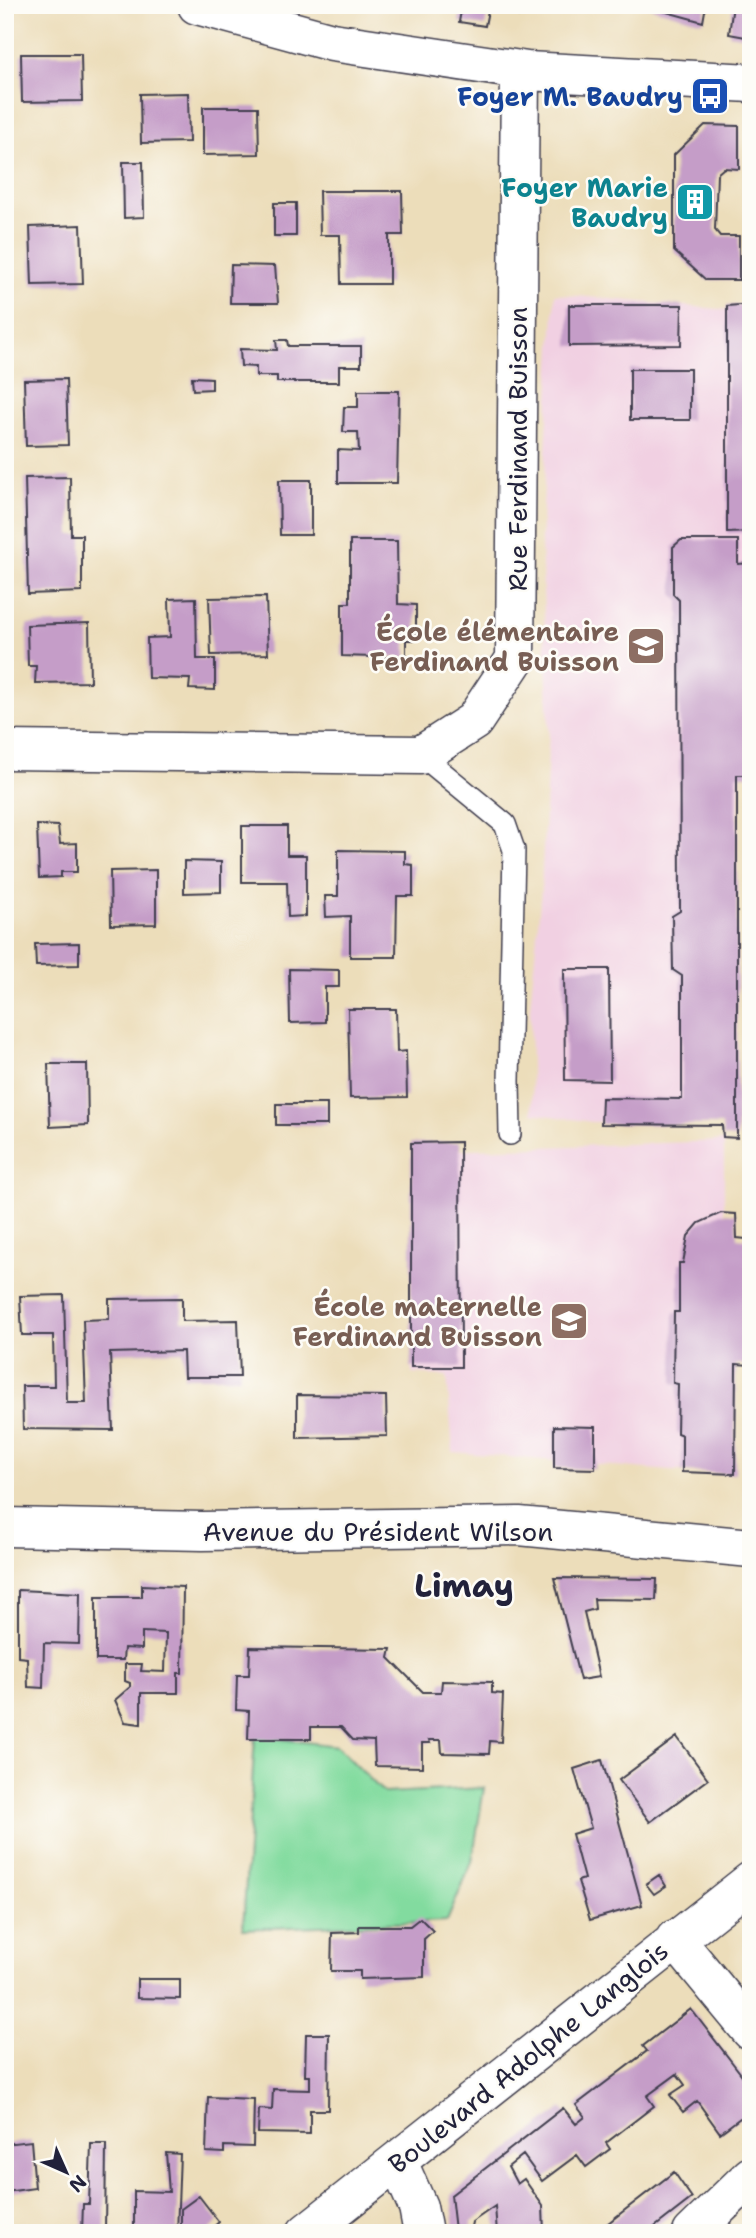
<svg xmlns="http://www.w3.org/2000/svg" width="756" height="2238" font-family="'Shantell Sans',sans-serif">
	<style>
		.built { fill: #f1d0e2 }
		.green { fill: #82db9f; stroke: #527e6d; stroke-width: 2 }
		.building { fill: #c59dc8 }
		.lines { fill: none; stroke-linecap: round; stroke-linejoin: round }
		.lane-casing { stroke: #403e4e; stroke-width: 24 }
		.street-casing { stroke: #403e4e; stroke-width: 41 }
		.lane { stroke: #fff; stroke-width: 21 }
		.street { stroke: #fff; stroke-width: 38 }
		.labels { text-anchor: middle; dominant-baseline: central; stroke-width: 5; stroke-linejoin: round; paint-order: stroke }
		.transit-label { font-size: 26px; font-weight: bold; fill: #164399; stroke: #fdfcf7; text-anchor: end }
		.culture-label { font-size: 26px; font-weight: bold; fill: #0d838f; stroke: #fdfcf7; text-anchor: end }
		.street-label { font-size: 26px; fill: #22223b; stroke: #fdfcf7 }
		.education-label { font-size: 26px; font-weight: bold; fill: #785e54; stroke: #fdfcf7; text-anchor: end }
		.district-label { font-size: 33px; font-weight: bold; fill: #22223b; stroke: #fdfcf7 }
	</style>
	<rect width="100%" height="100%" fill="#fdfcf7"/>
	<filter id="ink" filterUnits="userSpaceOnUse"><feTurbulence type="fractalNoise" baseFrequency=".0143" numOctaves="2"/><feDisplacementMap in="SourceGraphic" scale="14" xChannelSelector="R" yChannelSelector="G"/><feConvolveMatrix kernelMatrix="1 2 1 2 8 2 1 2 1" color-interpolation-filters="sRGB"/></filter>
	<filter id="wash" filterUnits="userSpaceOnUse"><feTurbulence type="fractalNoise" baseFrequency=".00686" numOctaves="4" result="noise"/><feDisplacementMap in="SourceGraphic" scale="28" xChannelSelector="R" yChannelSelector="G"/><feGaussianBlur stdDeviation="1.57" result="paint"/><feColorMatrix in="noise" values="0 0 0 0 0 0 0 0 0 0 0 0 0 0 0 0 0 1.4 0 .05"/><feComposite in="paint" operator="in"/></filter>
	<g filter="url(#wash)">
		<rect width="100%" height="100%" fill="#ecddba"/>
		<!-- built -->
		<path class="built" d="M555 294 751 312V560L724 1122H592L532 1113 530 1008 541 891 549 731 541 541Z
			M724 1141V1470L671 1471 453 1452 447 1376 412 1374 418 1151Z"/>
		<!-- green -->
		<path class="green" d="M255 1736 337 1746 384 1793 484 1788 472 1862 447 1921 243 1929Z"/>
		<g id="blocks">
			<!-- building -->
			<path class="building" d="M462 5H489L485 26 459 22Z
				M499 5H520L518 16 498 12Z
				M641 5H706L703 22Z
				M733 5H751V38L729 34Z
				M21 54H81L82 101 22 102Z
				M188 93 189 142 141 143 140 94Z
				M203 107H258L259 154 203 155Z
				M705 125 739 126V169L724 168 717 174 715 230 720 236H739V280H706L674 251V155Z
				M123 162H143L144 217 124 218Z
				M319 191H402L403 235H389V284H341L340 235H320Z
				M274 203H296V236H274Z
				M81 225 83 284 32 285 30 227Z
				M231 265 275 266 278 303H230Z
				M569 305H682L681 345 569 346Z
				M739 305H751V532L727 533V306Z
				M276 340H287L288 346H361V366H339V382H277V376H256V367L241 366 240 349 277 350Z
				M630 369H690V420H630Z
				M192 377 212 378V389L193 390Z
				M66 379 68 445 26 446 24 380Z
				M358 391H399L397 483H338V450L359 451 358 432H343L344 407H358Z
				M70 477 71 535H82V592L28 594 25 478Z
				M279 480H311V535H280Z
				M681 540H738V564L751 563V775H737V1138L723 1137 722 1125 601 1124 602 1098 682 1099V976L673 970 672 916 680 911 679 600 673 594V547Z
				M350 541H397L398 604 416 605V640H406V658L342 656V603H350Z
				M266 597 268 654 211 655 209 598Z
				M196 598 197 659H215V690L189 689 190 679 148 678 147 638 170 637 169 599Z
				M89 623 90 682 35 683 36 666H28L27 625Z
				M37 825 58 826 60 844 77 843V872H61V877L39 878Z
				M242 826H287V855H306V916L288 917 287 882H242Z
				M338 850 405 851V864L413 865V896H397L396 957H350V916L326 917 325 896H338Z
				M184 861 221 862V892L184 893Z
				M156 870V924L111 925 110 871Z
				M79 943V965L36 966 35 944Z
				M289 969 339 970V987H325V1022L290 1023Z
				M564 969H609L610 1081 565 1080Z
				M348 1009H396L397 1052 406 1051 407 1097 350 1098Z
				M48 1064H87L88 1125 50 1127Z
				M276 1104H327V1125H276Z
				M460 1142 461 1367H411V1143Z
				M721 1213 736 1214 737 1238 746 1239V1221H751V1365L736 1364 735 1474 682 1472V1435L677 1433 678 1384 673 1383 674 1312H679V1263H683L688 1236 699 1223Z
				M64 1295 67 1403H86L83 1320 109 1319V1299L182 1298V1321L238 1320 240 1377H184L183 1351 110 1353 113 1430 23 1429 22 1386H54L53 1335H22L20 1296Z
				M297 1395 386 1396 387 1436 297 1438Z
				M554 1426 595 1427V1469L554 1468Z
				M554 1578 657 1579 656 1600 594 1599 595 1609 584 1612 599 1677 580 1680Z
				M142 1585 183 1587 182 1673H178V1693H141V1724L125 1722 115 1700 130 1687V1683L125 1681V1664H142L141 1671 165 1672 166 1633 142 1632V1649L124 1648 123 1660H96V1597H142Z
				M18 1590 80 1593 79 1644 44 1643 43 1688 28 1687 27 1658 18 1657Z
				M250 1647 391 1649 389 1658 423 1692H441L442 1681 492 1682V1693L503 1694 501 1742 490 1741 489 1754 442 1753 441 1740H429L430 1743H422V1767L375 1766 374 1741 353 1740 341 1727H311V1739H248L249 1711 236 1710 237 1675H249Z
				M677 1737 708 1779 650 1822 619 1780Z
				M602 1760 642 1905 590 1920 578 1881 584 1879 572 1834 591 1828 574 1769Z
				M659 1875 666 1886 654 1894 646 1884Z
				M420 1918 433 1931 424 1939V1977L360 1979V1971H331L332 1933 359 1932V1926H410Z
				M137 1979H180V1999L137 1998Z
				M691 2009 751 2087 750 2120 740 2118 720 2133 697 2101 683 2112 670 2095 685 2085 677 2074 647 2096 654 2106 606 2143 610 2149 586 2167 577 2155 542 2181 523 2155 508 2167 517 2184 524 2179 543 2206 544 2233H497L495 2206 472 2222 471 2227 455 2230 451 2195 563 2108 576 2124 585 2117 576 2105 647 2051 643 2046Z
				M306 2034H329L328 2110H310V2134L258 2133 259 2109 272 2110 273 2089 310 2090V2076H305Z
				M208 2097 254 2099 253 2147 224 2146V2153L206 2152Z
				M31 2141 35 2188 5 2192V2144Z
				M91 2144H106L105 2233H82L83 2204H89Z
				M166 2153 180 2154 177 2233H134V2191L169 2192Z
				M674 2172 692 2198 647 2233H607L603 2227Z
				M199 2196 219 2222 206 2233H181V2209Z"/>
		</g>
	</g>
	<g filter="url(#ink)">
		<use href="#blocks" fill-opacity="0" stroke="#403e4e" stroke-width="2"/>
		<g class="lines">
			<defs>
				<path id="lane" d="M421 755 505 824 514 850 509 1081 510 1134"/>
				<path id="street" d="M197 5 332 42 527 71 751 83
					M5 750 421 755 474 721 515 659 520 70
					M5 1527 203 1531 519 1526 751 1548
					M675 1939 751 2031
					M398 2162 418 2207 423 2233
					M306 2233 751 1881
					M692 2233 751 2176"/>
			</defs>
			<!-- lane casing -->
			<use href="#lane" class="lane-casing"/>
			<!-- street casing -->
			<use href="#street" class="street-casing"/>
			<!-- lane -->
			<use href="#lane" class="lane"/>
			<!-- street -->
			<use href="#street" class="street"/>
		</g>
	</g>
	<!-- icons -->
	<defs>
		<symbol id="bus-square" viewBox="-11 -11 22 22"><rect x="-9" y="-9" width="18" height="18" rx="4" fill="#1a4fb4" stroke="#fdfcf7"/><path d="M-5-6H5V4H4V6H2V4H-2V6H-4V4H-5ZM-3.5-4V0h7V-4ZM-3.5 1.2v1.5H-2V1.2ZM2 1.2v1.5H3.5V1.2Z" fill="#fff"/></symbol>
		<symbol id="building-square" viewBox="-11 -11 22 22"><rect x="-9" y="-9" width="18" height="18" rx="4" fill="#0f9aa8" stroke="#fdfcf7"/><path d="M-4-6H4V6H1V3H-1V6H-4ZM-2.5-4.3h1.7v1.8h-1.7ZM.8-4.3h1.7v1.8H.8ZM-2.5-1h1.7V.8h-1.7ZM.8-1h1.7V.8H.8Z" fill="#fff"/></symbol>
		<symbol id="school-square" viewBox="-11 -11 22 22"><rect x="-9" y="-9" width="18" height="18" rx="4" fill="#8d6e63" stroke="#fdfcf7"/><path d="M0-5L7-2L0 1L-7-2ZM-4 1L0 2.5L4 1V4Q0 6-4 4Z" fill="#fff"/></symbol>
	</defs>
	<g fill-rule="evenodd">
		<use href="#bus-square" x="688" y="74" width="44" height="44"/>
		<use href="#building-square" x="673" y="180" width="44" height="44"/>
		<use href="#school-square" x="624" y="624" width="44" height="44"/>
		<use href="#school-square" x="547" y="1299" width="44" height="44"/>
	</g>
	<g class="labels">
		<!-- transit labels -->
		<g class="transit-label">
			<text x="683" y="96">Foyer M. Baudry</text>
		</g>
		<!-- culture labels -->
		<g class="culture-label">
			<text x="668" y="187">Foyer Marie<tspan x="668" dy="30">Baudry</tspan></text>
		</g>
		<!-- street labels -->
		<g class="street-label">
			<text transform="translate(517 449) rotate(-90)">Rue Ferdinand Buisson</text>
			<text x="378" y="1531">Avenue du Président Wilson</text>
			<text transform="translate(528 2057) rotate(-39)">Boulevard Adolphe Langlois</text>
		</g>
		<!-- education labels -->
		<g class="education-label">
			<text x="619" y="631">École élémentaire<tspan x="619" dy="30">Ferdinand Buisson</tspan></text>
			<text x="542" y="1306">École maternelle<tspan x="542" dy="30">Ferdinand Buisson</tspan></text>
		</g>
		<!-- district labels -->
		<g class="district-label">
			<text x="464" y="1585">Limay</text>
		</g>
	</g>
	<!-- margin -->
	<rect width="756" height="2238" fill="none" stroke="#fdfcf7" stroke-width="28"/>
	<!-- north arrow -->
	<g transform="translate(66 2172) rotate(135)" stroke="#fdfcf7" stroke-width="5" paint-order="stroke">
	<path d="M0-5L12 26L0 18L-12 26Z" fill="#22223b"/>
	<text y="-10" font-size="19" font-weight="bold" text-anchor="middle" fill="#22223b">N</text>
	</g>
</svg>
